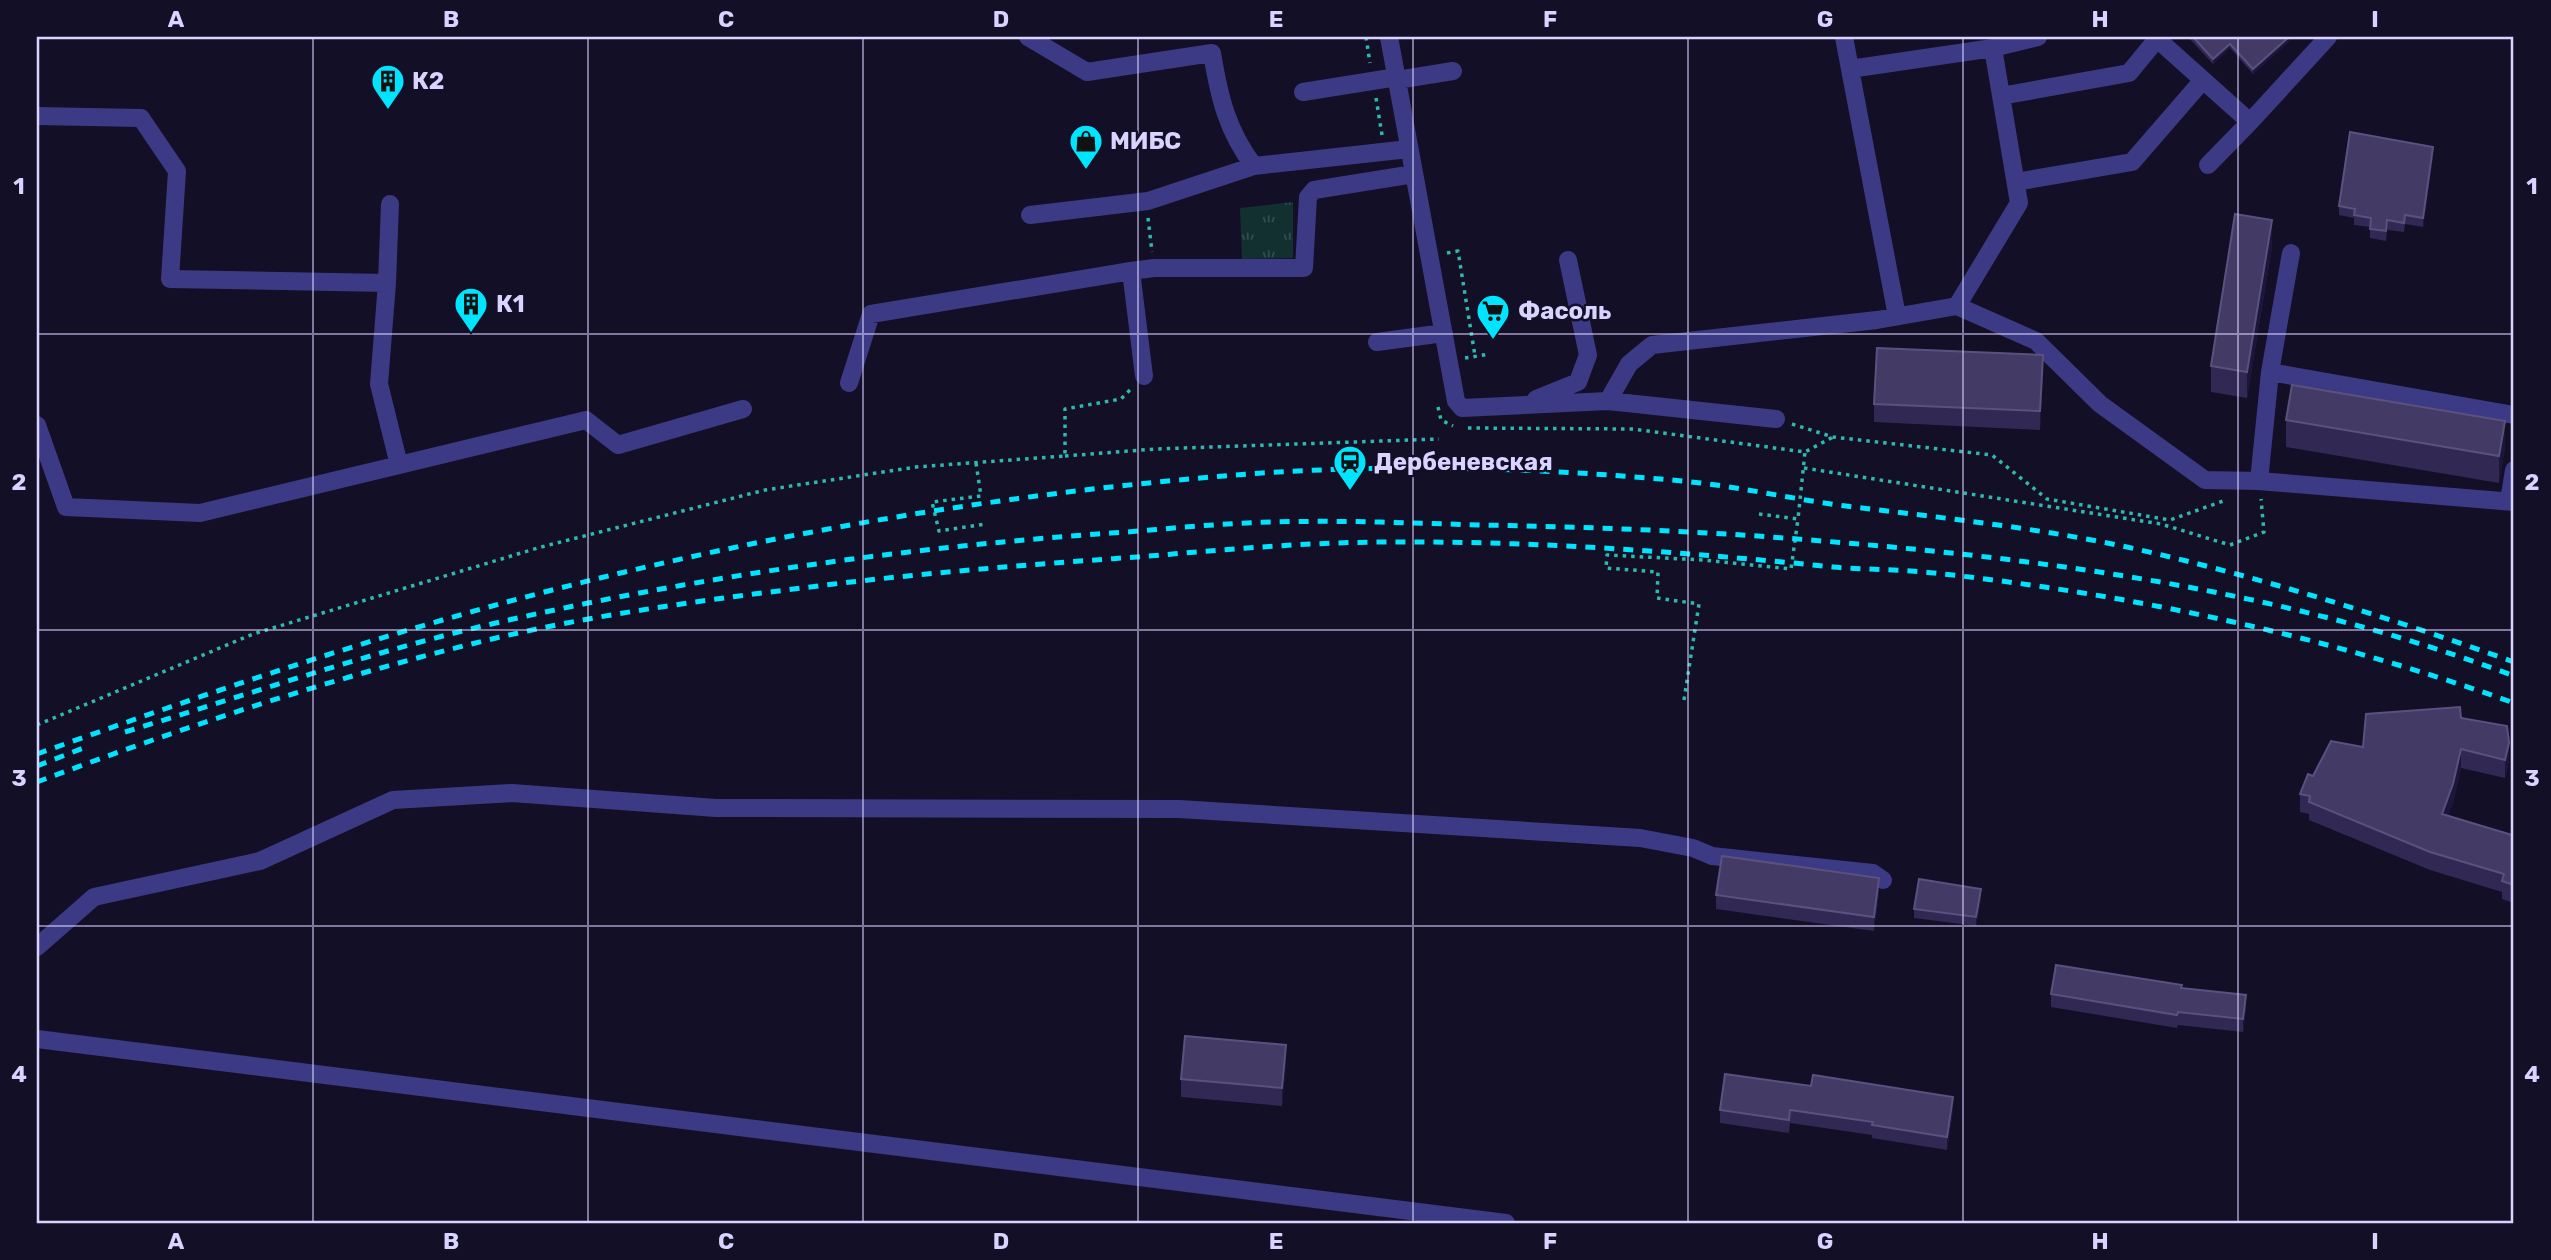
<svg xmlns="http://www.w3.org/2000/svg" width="2551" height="1260" font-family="Rubik,sans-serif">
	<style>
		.park { fill: url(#park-tufts) }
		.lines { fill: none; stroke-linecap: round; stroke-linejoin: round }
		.path { stroke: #2fb8b0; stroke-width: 3.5; stroke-dasharray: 3.5 5; stroke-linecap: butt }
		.minor { stroke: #3d3a85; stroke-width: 18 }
		.rail { stroke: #00e5ff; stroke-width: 5; stroke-dasharray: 10 9; stroke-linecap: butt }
		.wall { fill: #312854 }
		.shaded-wall { fill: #1d163a }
		.building { fill: #433a66; stroke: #5a527e; stroke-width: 2 }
		.grid { fill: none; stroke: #d9d4ff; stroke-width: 2; stroke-opacity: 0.55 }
		.labels { text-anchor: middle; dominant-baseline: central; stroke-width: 5; stroke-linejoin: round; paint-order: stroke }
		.poi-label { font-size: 24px; font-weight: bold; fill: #d9d4ff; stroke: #130f26; text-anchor: start }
		.neatline { fill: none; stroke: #d9d4ff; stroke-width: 2.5 }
		.grid-label { font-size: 23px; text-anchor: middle; font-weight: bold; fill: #d9d4ff }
	</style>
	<defs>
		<pattern id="park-tufts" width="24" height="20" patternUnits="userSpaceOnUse" patternTransform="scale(1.75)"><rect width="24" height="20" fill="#12302f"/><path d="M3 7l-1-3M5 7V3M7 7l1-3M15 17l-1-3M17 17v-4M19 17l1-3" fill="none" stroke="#344d4e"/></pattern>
	</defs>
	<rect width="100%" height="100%" fill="#130f26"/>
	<!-- park -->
	<path class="park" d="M1293 202V258L1242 259 1240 208Z"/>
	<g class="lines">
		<!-- path -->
		<path class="path" d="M1366 37 1370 63
			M1376 98 1382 135
			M1148 218 1152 252
			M1447 253 1458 251 1475 356
			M1465 358 1490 354
			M1438 407 1441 420 1453 426
			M1792 424 1833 437 1992 455 2047 499 2170 520 2226 500
			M1468 428 1633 429 1805 452 1833 437
			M1065 456 1155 449 1439 439
			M976 463 981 496 932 502 939 531 986 524
			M1804 468 2161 524 2230 545 2264 532 2261 499
			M1759 514 1798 519 1805 452
			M1684 700 1699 604 1657 598 1658 572 1606 568 1607 555 1703 560 1791 569 1798 519
			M37 725 253 634 541 547 765 490 916 467 1065 456V409L1121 399 1133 387"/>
		<!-- minor -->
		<path class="minor" d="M1028 37 1087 72 1212 53C1219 96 1227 131 1254 166L1409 149
			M1389 37 1456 401 1462 408 1608 401 1776 419
			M1844 37 1850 69
			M2155 37 2250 122 2328 37
			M1397 80 1453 71
			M1303 92 1397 77
			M2001 96 2129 73 2157 39
			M37 116 141 118 177 171 170 279 387 283 390 204
			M2208 165 2250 122
			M2016 182 2132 162 2203 80
			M1030 215 1148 201 1254 166
			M387 283 379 384 399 465
			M1957 306 2019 203 1993 48
			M1897 316 1850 69 1993 48 2038 37
			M1377 342 1444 333
			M2270 372 2514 415
			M1144 376 1131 271 1154 268H1304L1308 197 1314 190 1414 174
			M849 383 871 314 1131 271
			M1536 399 1578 382 1588 355 1568 260
			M1608 401 1629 364 1652 345 1877 320 1957 306 2036 341 2100 404 2205 480 2259 481 2514 502
			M37 425 66 507 200 513 586 420 618 445 743 409
			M2259 481 2270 372 2291 253
			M2509 501 2514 470
			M37 947 94 897 260 861 393 800 512 793 716 808 1179 809 1640 838 1693 848 1712 856 1873 873 1883 880
			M37 1039 1506 1223"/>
		<!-- rail -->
		<path class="rail" d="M125 732C250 694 373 651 500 622 706 575 916 546 1127 532 1176 528 1225 523 1273 522 1342 520 1412 523 1481 525 1591 527 1700 531 1810 540 2050 559 2288 591 2514 676
			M37 754C185 701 333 650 485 608 738 538 1001 492 1262 473 1401 464 1544 468 1682 481 1737 486 1791 499 1846 506 1943 518 2041 528 2136 549 2264 578 2390 618 2514 662
			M37 766 86 747
			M37 782C186 726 341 675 496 638 607 612 721 598 834 584 935 572 1036 564 1137 557 1221 550 1306 542 1390 542 1538 541 1685 552 1833 567 1866 570 1900 569 1934 573 2131 594 2327 636 2514 703"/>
	</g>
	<!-- wall -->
	<path class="wall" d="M2188 37H2294L2253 74 2230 48 2213 64Z
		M2433 156 2423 227 2405 224 2404 232 2387 230 2386 241 2370 238V227L2354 225V218L2339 215V206Z
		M2272 247 2247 398 2211 392V366Z
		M2043 374 2040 430 1874 422V404Z
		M2286 420 2505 447 2499 483 2286 447Z
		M2461 718 2509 761 2505 778 2461 768 2453 803 2448 815 2512 835 2514 827V903L2502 899V892L2430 870 2309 820V814L2300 812V794L2313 776 2363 747Z
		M1879 892 1874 931 1716 909V895Z
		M1981 899 1976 926 1914 918V909Z
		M2182 988 2246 1008 2243 1032 2178 1025 2177 1028 2051 1007V994Z
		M1286 1063 1282 1106 1181 1097V1079Z
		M1720 1110H1953L1947 1150 1872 1138V1135L1790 1123 1789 1133 1720 1123Z"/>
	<!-- shaded-wall -->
	<path class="shaded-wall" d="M2289 37H2294L2253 74V69Z
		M2230 44V48L2213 64V59Z
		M2433 147V156L2423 227V218Z
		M2272 220V247L2247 398V372Z
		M2043 355V374L2040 430V411Z
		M2505 421V447L2499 483V456Z
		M2509 743V761L2505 778V760Z
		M2461 749V768L2453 803 2442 832V814Z
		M1879 878V892L1874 931V917Z
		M1981 889V899L1976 926V917Z
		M2246 995V1008L2243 1032V1019Z
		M1286 1045V1063L1282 1106V1088Z
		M1953 1097V1110L1947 1150V1137Z"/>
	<!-- building -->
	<path class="building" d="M2193 37H2289L2253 69 2230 44 2213 59Z
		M2350 132 2433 147 2423 218 2405 215 2404 223 2387 220 2386 231 2370 229 2371 218 2354 215 2355 209 2339 206Z
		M2235 214 2272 220 2247 372 2211 366Z
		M1877 348 2043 355 2040 411 1874 404Z
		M2292 385 2505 421 2499 456 2286 420Z
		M2460 707 2461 718 2507 726 2509 743 2505 760 2461 749 2453 784 2442 814 2512 835 2514 827V885L2502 881 2504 874 2430 852 2309 802 2310 796 2300 794 2308 774 2313 776 2331 741 2363 747 2366 714Z
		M1722 856 1879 878 1874 917 1716 895Z
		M1919 879 1981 889 1976 917 1914 909Z
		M2056 965 2182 985 2181 988 2246 995 2243 1019 2178 1012 2177 1015 2051 994Z
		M1185 1036 1286 1045 1282 1088 1181 1079Z
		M1725 1074 1811 1086 1813 1075 1953 1097 1947 1137 1872 1125 1873 1122 1790 1110 1789 1120 1720 1110Z"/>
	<!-- grid -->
	<path class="grid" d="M313 37V1223M588 37V1223M863 37V1223M1138 37V1223M1413 37V1223M1688 37V1223M1963 37V1223M2238 37V1223M37 334H2514M37 630H2514M37 926H2514"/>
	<!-- icons -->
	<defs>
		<symbol id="building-pin" viewBox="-11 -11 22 30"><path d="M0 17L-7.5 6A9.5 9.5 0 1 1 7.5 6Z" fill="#00e5ff" stroke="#130f26"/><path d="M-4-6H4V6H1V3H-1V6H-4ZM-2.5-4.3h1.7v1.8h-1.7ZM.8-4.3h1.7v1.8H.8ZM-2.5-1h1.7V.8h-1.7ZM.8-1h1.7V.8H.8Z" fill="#111"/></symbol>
		<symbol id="shop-pin" viewBox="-11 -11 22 30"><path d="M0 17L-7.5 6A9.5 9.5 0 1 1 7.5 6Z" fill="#00e5ff" stroke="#130f26"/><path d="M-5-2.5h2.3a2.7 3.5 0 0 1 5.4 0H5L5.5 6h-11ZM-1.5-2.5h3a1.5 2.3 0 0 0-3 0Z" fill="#111"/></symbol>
		<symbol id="supermarket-pin" viewBox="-11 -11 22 30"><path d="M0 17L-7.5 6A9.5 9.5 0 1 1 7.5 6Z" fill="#00e5ff" stroke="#130f26"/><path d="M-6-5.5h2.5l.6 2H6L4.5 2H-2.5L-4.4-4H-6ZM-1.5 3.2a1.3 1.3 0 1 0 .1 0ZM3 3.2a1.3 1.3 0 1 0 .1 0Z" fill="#111"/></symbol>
		<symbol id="station-pin" viewBox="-11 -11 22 30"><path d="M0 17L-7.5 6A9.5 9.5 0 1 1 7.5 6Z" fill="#00e5ff" stroke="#130f26"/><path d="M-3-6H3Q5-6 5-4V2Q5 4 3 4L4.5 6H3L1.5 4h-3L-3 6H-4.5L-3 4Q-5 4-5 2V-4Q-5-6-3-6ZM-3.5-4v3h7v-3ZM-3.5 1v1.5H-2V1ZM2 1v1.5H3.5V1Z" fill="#111"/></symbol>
	</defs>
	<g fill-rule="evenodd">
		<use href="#building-pin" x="369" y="62" width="38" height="52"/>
		<use href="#shop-pin" x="1067" y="122" width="38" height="52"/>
		<use href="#building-pin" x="452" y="285" width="38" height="52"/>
		<use href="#supermarket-pin" x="1474" y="292" width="38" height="52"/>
		<use href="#station-pin" x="1331" y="443" width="38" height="52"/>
	</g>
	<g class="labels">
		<!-- poi labels -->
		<g class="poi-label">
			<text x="412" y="81">К2</text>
			<text x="1110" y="141">МИБС</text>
			<text x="496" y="304">К1</text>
			<text x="1518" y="311">Фасоль</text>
			<text x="1374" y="462">Дербеневская</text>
		</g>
	</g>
	<!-- border -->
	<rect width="2551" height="1260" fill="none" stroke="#130f26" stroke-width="77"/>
	<rect x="38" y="38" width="2474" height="1184" class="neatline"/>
	<g class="grid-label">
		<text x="176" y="27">A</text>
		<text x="451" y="27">B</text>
		<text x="726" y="27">C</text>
		<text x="1001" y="27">D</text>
		<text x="1276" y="27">E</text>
		<text x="1550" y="27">F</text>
		<text x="1825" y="27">G</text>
		<text x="2100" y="27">H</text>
		<text x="2375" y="27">I</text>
		<text x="19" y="194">1</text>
		<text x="2532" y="194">1</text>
		<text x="19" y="490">2</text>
		<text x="2532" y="490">2</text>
		<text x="19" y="786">3</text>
		<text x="2532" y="786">3</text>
		<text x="19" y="1082">4</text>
		<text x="2532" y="1082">4</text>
		<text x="176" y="1249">A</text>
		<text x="451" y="1249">B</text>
		<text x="726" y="1249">C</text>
		<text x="1001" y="1249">D</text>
		<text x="1276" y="1249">E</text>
		<text x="1550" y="1249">F</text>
		<text x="1825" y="1249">G</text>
		<text x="2100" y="1249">H</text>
		<text x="2375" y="1249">I</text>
	</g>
</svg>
